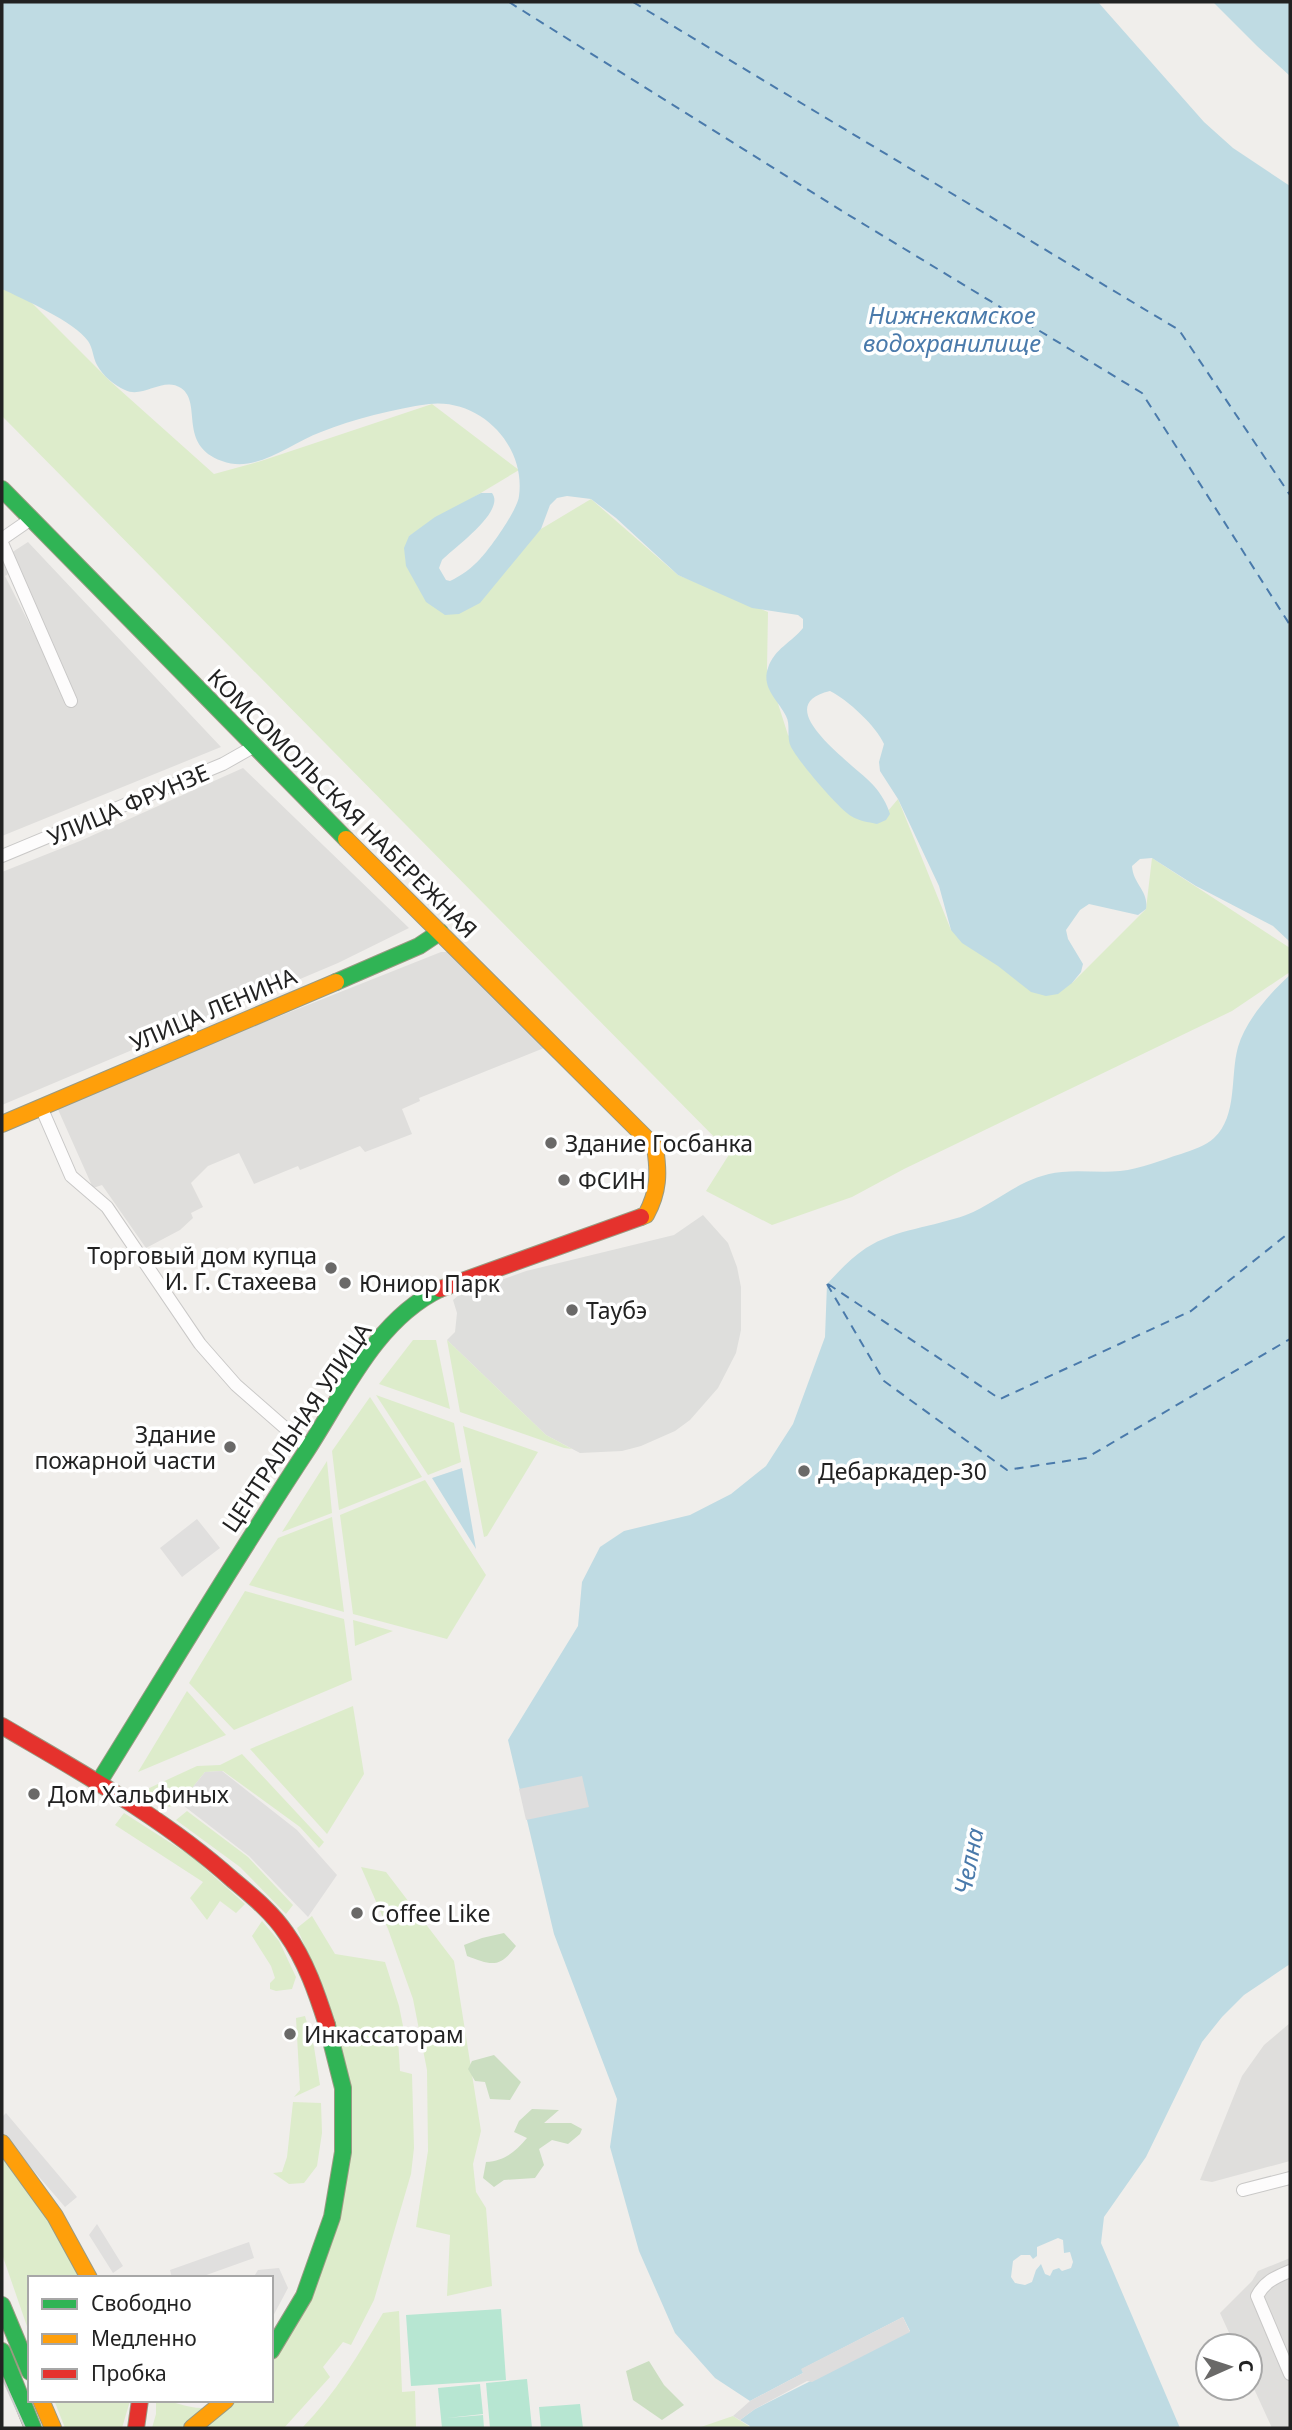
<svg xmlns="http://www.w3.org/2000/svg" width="1292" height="2430" font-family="'Noto Sans',sans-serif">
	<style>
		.residential { fill: #dfdedc }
		.religious { fill: #dededc }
		.grass { fill: #ddeccb }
		.forest { fill: #cbdec1 }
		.pitch { fill: #b7e6d2 }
		.parking { fill: #e0dfde }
		.water { fill: #bfdbe3; fill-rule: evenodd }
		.pier { fill: #dedddd }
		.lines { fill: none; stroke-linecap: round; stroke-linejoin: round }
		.ferry { stroke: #4a7aab; stroke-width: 2; stroke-dasharray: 9 7; stroke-linecap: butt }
		.street-casing { stroke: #c9c8c7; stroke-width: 14 }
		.fast-casing { stroke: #999a82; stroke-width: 18 }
		.slow-casing { stroke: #999a82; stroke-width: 18 }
		.jam-casing { stroke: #999a82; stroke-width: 18 }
		.street { stroke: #fdfcfc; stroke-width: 12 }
		.fast { stroke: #30b455; stroke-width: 16 }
		.slow { stroke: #ff9f0a; stroke-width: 16 }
		.jam { stroke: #e5322d; stroke-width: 16 }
		.tram { stroke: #ccc; stroke-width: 2 }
		.poi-dot { fill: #6a6968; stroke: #fff; stroke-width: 2.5 }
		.labels { text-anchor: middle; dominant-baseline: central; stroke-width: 7; stroke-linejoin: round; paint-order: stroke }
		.street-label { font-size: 23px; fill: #222; stroke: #fff }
		.poi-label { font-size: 23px; fill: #222; stroke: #fff; text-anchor: start }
		.water-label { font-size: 24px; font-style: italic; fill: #4a7aab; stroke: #fff }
	</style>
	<rect width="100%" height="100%" fill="#f0eeeb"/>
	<!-- residential -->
	<path class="residential" d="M28 542 221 747 2 836V560L8 574 5 576 70 704 77 700 11 553Z
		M243 768 409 928 338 963 2 1105V872L80 841Z
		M441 952H450L549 1046 419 1098 420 1101 402 1109 412 1134 365 1152 360 1146 300 1170 298 1166 254 1184 239 1153 208 1166 191 1183 203 1207 191 1213 193 1218 180 1230 146 1248 102 1185 93 1188 56 1105Z
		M1290 2023V2161L1212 2182 1200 2180 1242 2076 1264 2045Z
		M1290 2258V2428H1272L1250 2380V2346H1235L1220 2313 1252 2281 1258 2271Z"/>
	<!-- religious -->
	<path class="religious" d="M703 1215 728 1243 737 1267 741 1287V1330L736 1353 718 1388 690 1420 675 1431 641 1446 622 1451 580 1453 546 1435 447 1340 455 1332 457 1313 453 1300 459 1295 526 1271 674 1235Z"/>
	<!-- grass -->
	<path class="grass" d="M2 285 32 303 110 381 214 474 261 461 432 404 519 470 409 536 459 613 541 529 591 499 678 575 768 612 767 669 788 735 877 824 898 799 951 930 1072 983 1146 909 1152 858 1290 948V972L1232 1011 904 1169 852 1197 772 1225 706 1191 730 1153 2 416Z
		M413 1340H436L450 1409 379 1384Z
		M447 1340 546 1435 572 1449 564 1448 460 1412Z
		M376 1395 454 1423 461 1462 428 1475Z
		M370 1397 422 1477 339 1510 332 1451Z
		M463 1426 538 1452 487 1536 484 1537Z
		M327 1461 332 1513 282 1532Z
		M425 1480 486 1575 447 1639 353 1614 340 1515Z
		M332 1517 344 1612 249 1585 278 1538Z
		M245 1591 344 1619 352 1680 234 1730 189 1683Z
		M353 1620 393 1631 355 1646Z
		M187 1691 226 1735 138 1772Z
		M353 1706 364 1774 327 1834 250 1749Z
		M242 1754 324 1842 319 1848 300 1827 223 1771 205 1772 180 1803 169 1807 145 1790 197 1766 220 1765Z
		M187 1811 248 1857 293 1905 286 1914 240 1867 176 1820Z
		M124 1813 191 1856 245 1904 236 1913 220 1901 207 1920 190 1898 203 1882 115 1825Z
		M361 1867 386 1872 454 1961 481 2131 473 2164 476 2192 486 2208 492 2286 447 2296 450 2235 416 2227 428 2151 427 2070 413 1999 388 1929Z
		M312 1916 335 1954 385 1962 399 2006 405 2036 398 2038 400 2071 412 2074 414 2148 411 2174 374 2300 351 2345 343 2342 323 2367 330 2377 284 2428H204L236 2400H271V2359L304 2303 348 2139 319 1979 297 1928Z
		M262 1921 279 1941 296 1977 292 1989 276 1991 270 1989V1983L275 1978 271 1966 252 1936Z
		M305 2016 314 2047 320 2085 294 2097 300 2090 296 2018Z
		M293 2102 321 2103 322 2133 317 2166 304 2183 289 2184 273 2173 282 2172 287 2157Z
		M2 2158 48 2220 81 2278H30V2335L2 2254Z
		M399 2311 402 2392 415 2391 416 2428H302C336 2393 359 2354 383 2313Z
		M54 2400H130V2401L122 2428H65Z
		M156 2400C174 2400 186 2409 206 2408L181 2428H152L156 2414Z
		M733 2416 750 2427 698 2428Z"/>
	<!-- forest -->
	<path class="forest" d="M504 1933 516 1946C499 1969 491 1965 467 1956L464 1945 482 1938Z
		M494 2055 521 2082 510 2100 490 2099 485 2082 475 2081 468 2069 472 2061Z
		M532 2109 559 2110 544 2123H571L582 2129 580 2134 568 2144 552 2140 539 2149 544 2165 535 2178 504 2180 494 2187 483 2178 486 2162C505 2161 515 2152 527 2138L514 2132 519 2121Z
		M649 2361 664 2385 684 2405 662 2420 633 2400 626 2371Z"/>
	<!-- pitch -->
	<path class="pitch" d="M501 2309 506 2380 411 2386 406 2315Z
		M527 2379 532 2428H490L486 2383Z
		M480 2384 483 2414 447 2418 483 2415 484 2428H442L438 2388Z
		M580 2404 583 2428H541L539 2407Z"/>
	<!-- parking -->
	<path class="parking" d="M197 1519 220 1548 182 1577 160 1548Z
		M222 1771 297 1830 337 1875 308 1917 249 1856 180 1803 205 1772Z
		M6 2113 77 2197 65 2207 2 2134V2117Z
		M97 2224 123 2266 113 2273 89 2235Z
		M249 2242 254 2258 198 2278H172L170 2270Z
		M279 2268 288 2288 271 2320V2278H253L258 2270Z"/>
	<!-- water -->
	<path class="water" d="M2 2H1098L1204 122 1233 148 1290 186V942L1273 926 1196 886 1152 858 1140 859 1132 866C1133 884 1149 891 1146 909L1138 915 1089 904 1080 910 1066 930 1068 939 1083 964 1081 972 1072 983 1058 994 1046 996 1031 992 998 966 962 943 951 930 939 886 898 799 880 771 879 762 884 744C877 727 847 699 830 691 765 706 857 766 874 786 881 794 887 804 890 814L886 820 877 824C868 822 859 821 851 816 837 807 799 762 791 747 786 737 791 725 786 716 778 700 761 688 768 668 774 649 792 642 803 628V619L798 615 752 608 678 575 616 518 591 499 567 496 557 498 550 505 541 529 480 603 459 614 445 615 426 602 406 566 404 548 409 536 435 517 481 493H492C506 511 455 547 442 560L439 568 446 580 450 581C461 576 473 567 480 559 490 549 518 509 519 496 526 445 480 398 429 404 393 409 354 419 321 432 290 443 257 474 222 461 177 445 203 403 181 388 163 376 143 399 125 390 114 385 103 376 97 365 93 358 93 348 88 341 75 322 23 299 2 289Z
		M1213 2H1290V76L1257 46Z
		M1290 975V1964L1244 1995 1222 2017 1202 2042 1146 2157 1104 2217 1101 2243 1180 2428H748L750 2426 740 2420 755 2409 910 2331 903 2317 802 2369 803 2373 750 2401 715 2378 675 2333 639 2251 610 2147 617 2099 554 1934 508 1740 578 1626 582 1582 600 1547 624 1531 690 1515 731 1494 766 1466 793 1424 825 1337 827 1284C839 1271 851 1258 866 1248 896 1229 933 1227 966 1215 1001 1201 1021 1176 1062 1172 1081 1170 1101 1173 1120 1171 1141 1169 1161 1160 1181 1154 1192 1150 1206 1146 1214 1138 1238 1116 1230 1075 1238 1047 1246 1020 1270 993 1290 975ZM1058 2238 1063 2240 1064 2253 1070 2252 1073 2262 1071 2268 1062 2271 1059 2268 1053 2270 1050 2276 1045 2274 1041 2264 1036 2270 1032 2282 1025 2285 1015 2283 1011 2277 1013 2261 1021 2255H1030L1033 2259 1037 2256V2247Z
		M462 1468 476 1549 432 1478Z"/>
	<!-- pier -->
	<path class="pier" d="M582 1776 589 1807 526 1820 519 1789Z
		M903 2317 910 2332 812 2382 807 2381 755 2409 740 2420 733 2416 750 2401 803 2373 801 2369Z"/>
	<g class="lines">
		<!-- ferry -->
		<path class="ferry" d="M509 2 842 211 1142 393 1290 625
			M633 2 1179 330 1290 495
			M827 1284 884 1381 1007 1470 1086 1458 1290 1339
			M828 1284 1000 1399 1191 1311 1290 1232"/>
		<defs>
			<path id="street" d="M2 539 31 519
				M2 543 71 701
				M2 856 223 764 253 747
				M41 1107 71 1176 107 1207 200 1344 236 1385 308 1448
				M1243 2190 1290 2178
				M1290 2271C1276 2277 1265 2281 1257 2296L1290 2374"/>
			<path id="fast" d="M2 489 346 839
				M336 982 419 946 440 932
				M99 1782C168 1671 235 1559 307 1450 344 1393 376 1320 440 1289
				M2 2305 30 2372
				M2 2351 33 2428
				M271 2351 304 2296 332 2217 343 2152V2088L327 2025"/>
			<path id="slow" d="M346 839 655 1147C659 1173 659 1191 646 1215L641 1217
				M2 1124 336 982
				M2 2143 55 2216 89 2278
				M41 2400 53 2428
				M192 2428 226 2400"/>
			<path id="jam" d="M440 1289 641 1217
				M2 1726C82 1773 164 1818 233 1880 252 1896 272 1912 286 1933 306 1961 317 1994 327 2025
				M136 2428 140 2400"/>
		</defs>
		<!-- street casing -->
		<use href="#street" class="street-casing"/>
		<!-- fast casing -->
		<use href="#fast" class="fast-casing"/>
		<!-- slow casing -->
		<use href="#slow" class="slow-casing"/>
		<!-- jam casing -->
		<use href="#jam" class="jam-casing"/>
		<!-- street -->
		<use href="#street" class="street"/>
		<!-- fast -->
		<use href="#fast" class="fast"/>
		<!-- slow -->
		<use href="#slow" class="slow"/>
		<!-- jam -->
		<use href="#jam" class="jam"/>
		<!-- tram -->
		<path class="tram" d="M2 2377 25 2428"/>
	</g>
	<!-- markers -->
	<g class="poi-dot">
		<circle cx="551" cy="1143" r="7"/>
		<circle cx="564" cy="1180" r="7"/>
		<circle cx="331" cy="1268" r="7"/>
		<circle cx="345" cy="1283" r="7"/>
		<circle cx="572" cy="1310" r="7"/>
		<circle cx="230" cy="1447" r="7"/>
		<circle cx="804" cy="1471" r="7"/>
		<circle cx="34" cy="1794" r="7"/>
		<circle cx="357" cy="1913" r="7"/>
		<circle cx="290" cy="2034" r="7"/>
	</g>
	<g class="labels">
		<!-- street labels -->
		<g class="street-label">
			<text transform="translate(343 803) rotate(45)">КОМСОМОЛЬСКАЯ НАБЕРЕЖНАЯ</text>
			<text transform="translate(128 804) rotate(-23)">УЛИЦА ФРУНЗЕ</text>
			<text transform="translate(213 1009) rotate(-23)">УЛИЦА ЛЕНИНА</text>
			<text transform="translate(296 1427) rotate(-56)">ЦЕНТРАЛЬНАЯ УЛИЦА</text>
		</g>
		<!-- poi labels -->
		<g class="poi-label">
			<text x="565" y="1143">Здание Госбанка</text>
			<text x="578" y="1180">ФСИН</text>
			<text x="317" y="1255" text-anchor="end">Торговый дом купца<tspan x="317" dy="26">И. Г. Стахеева</tspan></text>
			<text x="359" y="1283">Юниор Парк</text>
			<text x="586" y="1310">Таубэ</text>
			<text x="216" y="1434" text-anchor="end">Здание<tspan x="216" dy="26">пожарной части</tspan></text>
			<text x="818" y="1471">Дебаркадер-30</text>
			<text x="48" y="1794">Дом Хальфиных</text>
			<text x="371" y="1913">Coffee Like</text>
			<text x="304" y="2034">Инкассаторам</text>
		</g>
		<!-- water labels -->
		<g class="water-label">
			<text x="952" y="314">Нижнекамское<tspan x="952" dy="28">водохранилище</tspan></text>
			<text transform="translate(968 1861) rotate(-79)">Челна</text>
		</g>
	</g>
	<!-- border -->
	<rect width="1292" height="2430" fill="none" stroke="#222222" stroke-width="7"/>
	<!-- legend -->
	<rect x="28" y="2276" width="245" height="126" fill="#ffffff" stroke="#a7a7a7" stroke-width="2"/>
	<rect x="42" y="2299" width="35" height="10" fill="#30b455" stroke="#a7a7a7" stroke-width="2"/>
	<text x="91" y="2311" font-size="21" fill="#222222">Свободно</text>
	<rect x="42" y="2334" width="35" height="10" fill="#ff9f0a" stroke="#a7a7a7" stroke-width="2"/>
	<text x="91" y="2346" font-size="21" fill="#222222">Медленно</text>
	<rect x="42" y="2369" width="35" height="10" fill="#e5322d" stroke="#a7a7a7" stroke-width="2"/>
	<text x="91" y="2381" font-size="21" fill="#222222">Пробка</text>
	<!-- north arrow -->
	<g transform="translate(1229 2367) rotate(87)"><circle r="33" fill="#ffffff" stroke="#a7a7a7" stroke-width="2"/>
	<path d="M0-5L12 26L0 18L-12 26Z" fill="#6a6968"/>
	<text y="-10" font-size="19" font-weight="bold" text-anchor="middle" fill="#222222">С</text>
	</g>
</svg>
